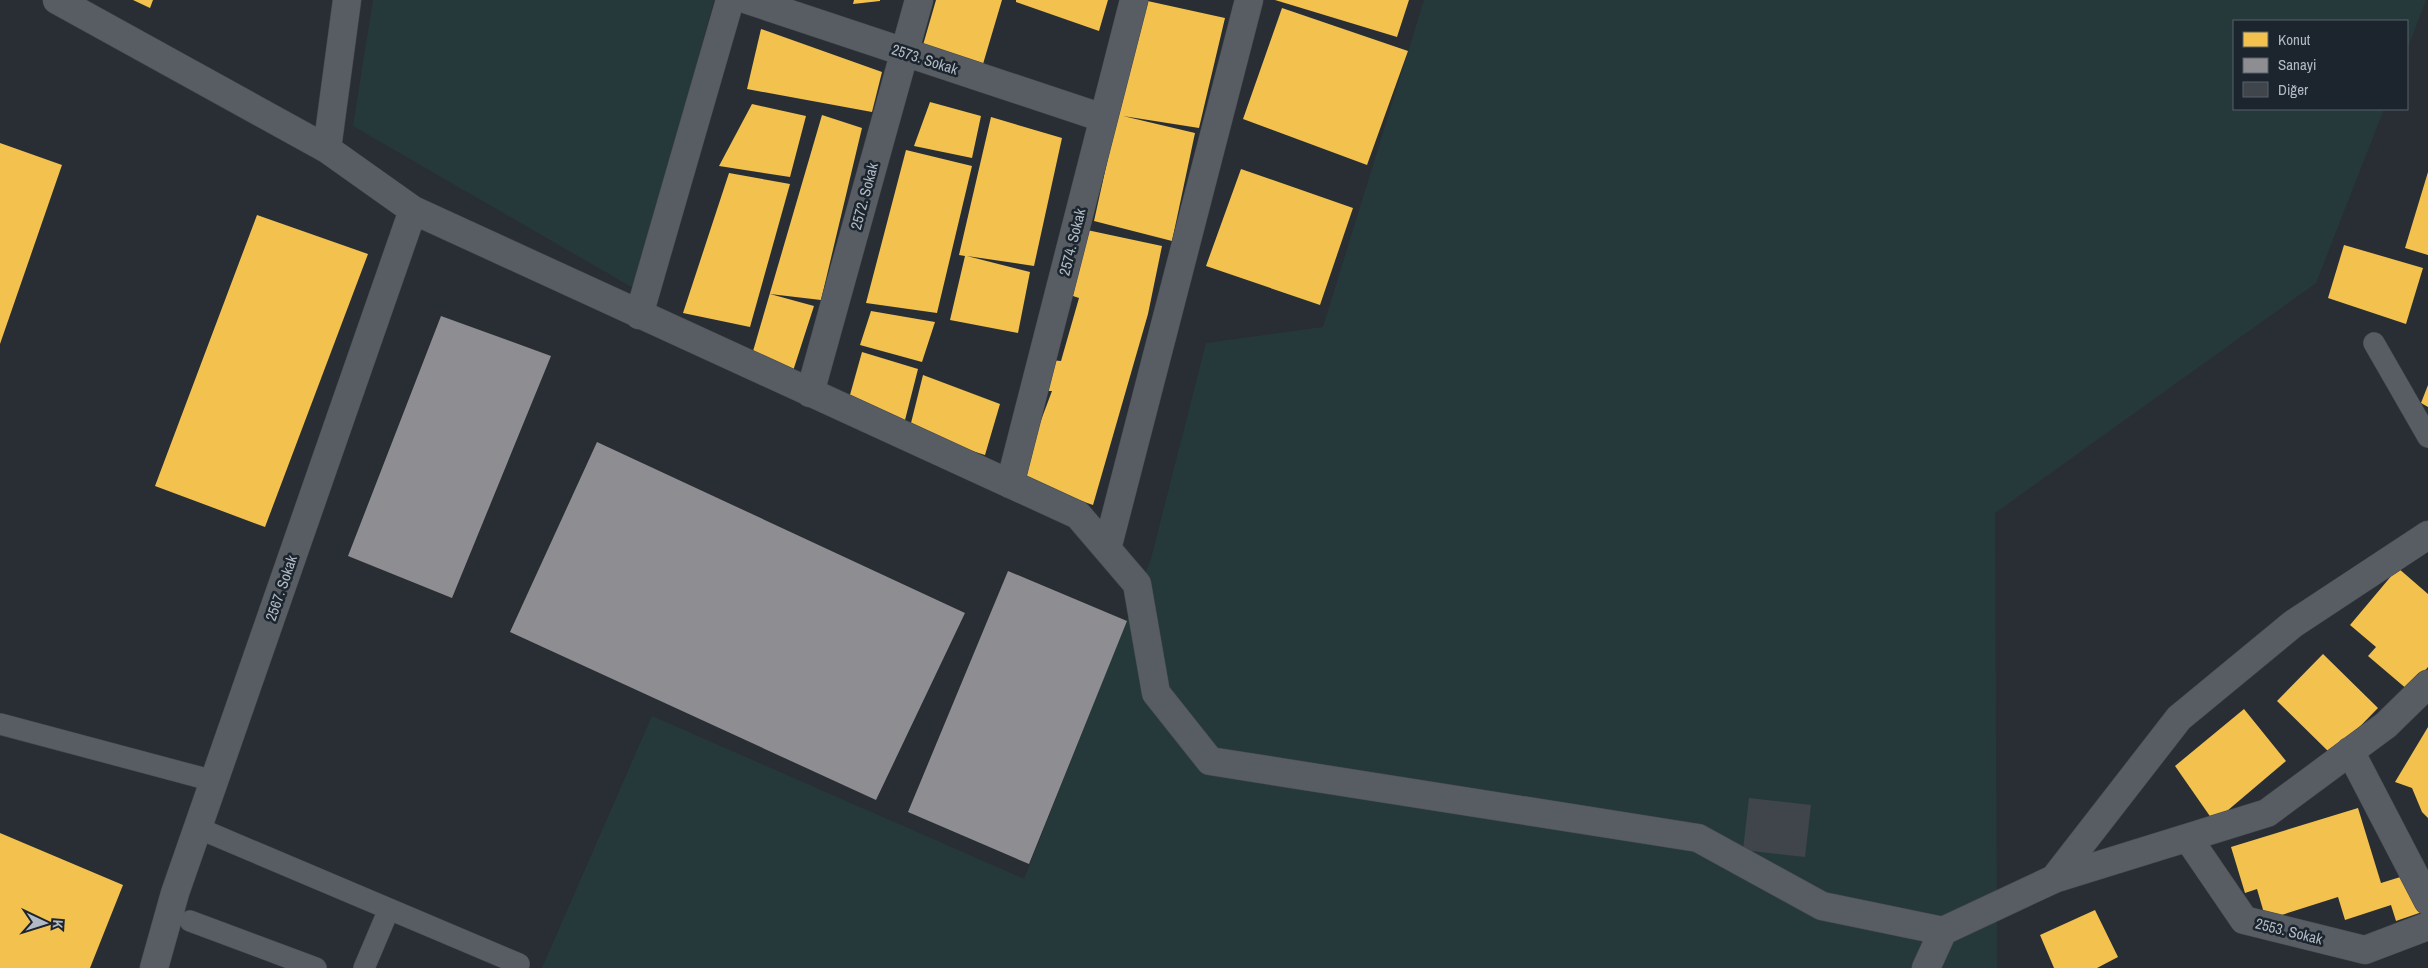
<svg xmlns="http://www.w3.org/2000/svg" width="2428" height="968" font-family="'Archivo Narrow',sans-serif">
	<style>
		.green { fill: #26393a }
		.homes { fill: #f2c14e }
		.industry { fill: #8d8d92 }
		.building { fill: #40454b }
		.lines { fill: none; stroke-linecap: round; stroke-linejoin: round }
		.lane-casing { stroke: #464a4f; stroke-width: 22 }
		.street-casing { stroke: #464a4f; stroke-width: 29 }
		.lane { stroke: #585c63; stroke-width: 21 }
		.street { stroke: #585c63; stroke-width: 28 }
		.labels { text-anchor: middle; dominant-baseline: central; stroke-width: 5; stroke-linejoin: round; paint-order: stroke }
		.street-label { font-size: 15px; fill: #b2bbc5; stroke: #1c252e }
	</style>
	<rect width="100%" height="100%" fill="#282e34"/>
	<!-- green -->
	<path class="green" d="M373 0H714L635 289 353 126Z
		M1424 0H2426L2407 50V21H2234V109H2384L2316 283 1995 513 1997 968H542L652 716 1024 879 1151 559 1206 343 1323 327Z"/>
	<!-- homes -->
	<path class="homes" d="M133 0H153L150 8Z
		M854 0H880V1L853 4Z
		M936 0H1002L983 64 923 45Z
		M1016 0H1108L1099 31 1016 2Z
		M1143 0 1225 18 1199 128 1123 116 1195 133 1172 241 1094 221Z
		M1275 0H1409L1397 37Z
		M1282 8 1408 51 1367 165 1243 119Z
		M761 29 882 72 872 112 747 89Z
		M930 102 981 116 972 158 914 146Z
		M752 104 806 116 790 177 719 166Z
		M822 115 862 128 821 300 770 294 814 306 793 371 751 358Z
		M991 117 1062 138 1034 266 967 256 1030 272 1018 333 950 320 965 256 959 255Z
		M0 143 62 165 0 344Z
		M906 150 972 166 937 313 866 303Z
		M1241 169 1353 208 1320 305 1206 266Z
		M2428 172V255L2405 248Z
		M729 173 790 184 750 327 683 313Z
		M257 215 368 254 265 527 155 486Z
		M1087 230 1162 246 1148 314 1093 505 1019 479 1052 391H1042L1050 360 1061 361 1079 298 1067 294Z
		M2344 245 2423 268 2406 324 2328 298Z
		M871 311 935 322 922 362 860 345Z
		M862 352 918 369 904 424 848 402Z
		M923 375 1000 404 985 455 909 431Z
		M2428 385V407L2421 403Z
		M2398 568 2428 594V667L2408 690 2368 656 2376 647 2350 625Z
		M2323 654 2378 708 2332 755 2277 701Z
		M2244 709 2286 761 2214 822 2175 766Z
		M2428 727V818L2422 812 2412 788 2395 782Z
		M2358 808 2381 883 2410 874 2422 912 2396 921 2391 905 2345 920 2338 897 2266 920 2257 889 2245 893 2231 847Z
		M0 833 123 885 90 968H0Z
		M2095 910 2118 957 2097 968H2054L2040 935Z"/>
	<!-- industry -->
	<path class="industry" d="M441 316 551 356 452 598 348 556Z
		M597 442 965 613 876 800 510 632Z
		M1008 571 1127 621 1029 864 908 812Z"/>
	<!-- building -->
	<path class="building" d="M1749 798 1811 805 1805 857 1743 850Z"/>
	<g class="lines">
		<defs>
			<path id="lane" d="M2374 343 2428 437
				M0 724 214 781
				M198 828 519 964
				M190 921 316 968
				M364 968 389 909"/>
			<path id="street" d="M57 0 327 149 413 210 1078 515 1137 584 1156 693 1210 761 1698 838 1822 906 1943 931 2054 879 2179 718 2293 624 2428 535
				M748 0 1103 118
				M327 149 347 0
				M639 315 730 0
				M810 393 919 0
				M1010 484 1134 0
				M1107 549 1249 0
				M2350 751 2428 901
				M2188 838 2244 920 2365 950 2428 926
				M2054 879 2267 813 2386 725 2428 684
				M154 968 175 893 413 210
				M1926 968 1943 931"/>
		</defs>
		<!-- lane casing -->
		<use href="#lane" class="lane-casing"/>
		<!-- street casing -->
		<use href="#street" class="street-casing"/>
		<!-- lane -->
		<use href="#lane" class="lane"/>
		<!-- street -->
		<use href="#street" class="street"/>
	</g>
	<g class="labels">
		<!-- street labels -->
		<g class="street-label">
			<text transform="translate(925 59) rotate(18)">2573. Sokak</text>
			<text transform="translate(864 196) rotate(-75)">2572. Sokak</text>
			<text transform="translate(1072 242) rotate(-76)">2574. Sokak</text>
			<text transform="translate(281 588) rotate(-71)">2567. Sokak</text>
			<text transform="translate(2289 931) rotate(14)">2553. Sokak</text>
		</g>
	</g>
	<!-- legend -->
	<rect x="2233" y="20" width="175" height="90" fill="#1c252e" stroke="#58616a"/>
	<rect x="2243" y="32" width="25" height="15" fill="#f2c14e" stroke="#58616a"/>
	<text x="2278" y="45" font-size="15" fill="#b2bbc5">Konut</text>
	<rect x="2243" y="58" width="25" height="15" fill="#8d8d92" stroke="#58616a"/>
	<text x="2278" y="70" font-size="15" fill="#b2bbc5">Sanayi</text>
	<rect x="2243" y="82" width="25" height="15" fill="#40454b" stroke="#58616a"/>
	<text x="2278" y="95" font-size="15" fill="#b2bbc5">Diğer</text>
	<!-- north arrow -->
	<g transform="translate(45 923) rotate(94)" stroke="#1c252e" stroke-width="4" paint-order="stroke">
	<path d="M0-4L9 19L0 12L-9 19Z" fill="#b2bbc5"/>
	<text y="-8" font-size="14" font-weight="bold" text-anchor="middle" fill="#b2bbc5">K</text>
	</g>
</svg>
